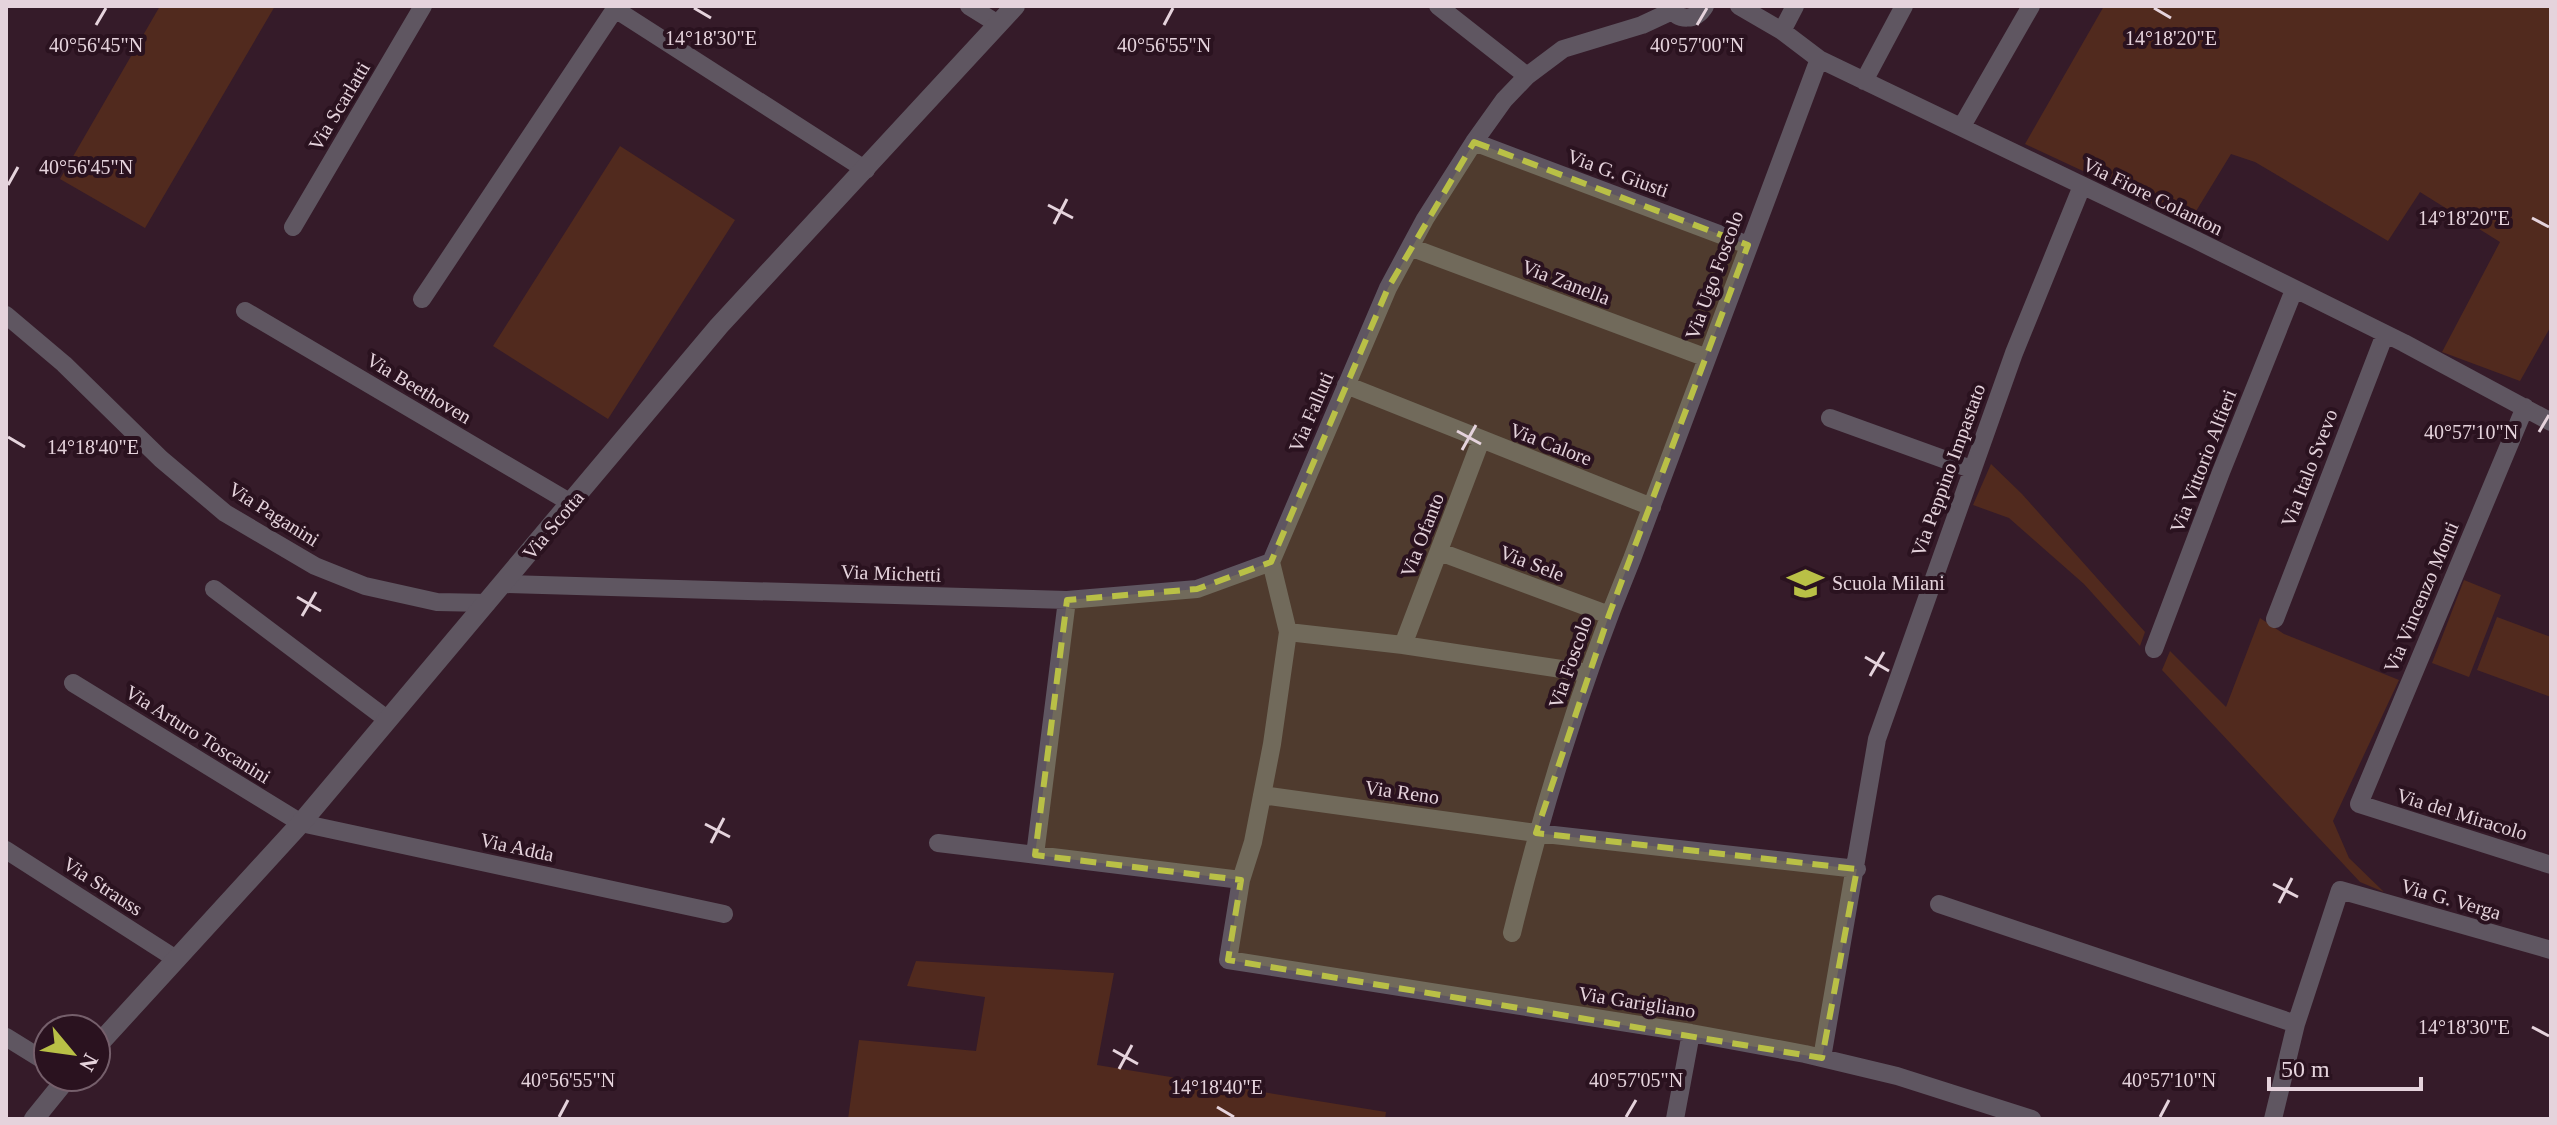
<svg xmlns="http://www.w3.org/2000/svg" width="2557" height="1125" font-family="'Times New Roman',serif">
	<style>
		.green { fill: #512a1e }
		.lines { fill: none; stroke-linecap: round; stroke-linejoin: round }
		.minor { stroke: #5f5661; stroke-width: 18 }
		.tertiary { stroke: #5f5661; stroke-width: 20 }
		.marked { fill: #b9c046; fill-opacity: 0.2; stroke: #b9c046; stroke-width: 6; stroke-dasharray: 16 10; stroke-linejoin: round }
		.ticks { fill: none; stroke: #e5d3dc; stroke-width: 3 }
		.labels { text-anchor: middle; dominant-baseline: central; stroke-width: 8; stroke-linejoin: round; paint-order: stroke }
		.street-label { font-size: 20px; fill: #e5d3dc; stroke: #2a121f }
		.poi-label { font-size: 20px; fill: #e5d3dc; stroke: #2a121f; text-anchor: start }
		.ticks-label { font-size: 20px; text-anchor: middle; fill: #e5d3dc; stroke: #2a121f; stroke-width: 8; stroke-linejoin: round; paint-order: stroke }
	</style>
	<rect width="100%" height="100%" fill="#351b29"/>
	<!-- green -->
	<path class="green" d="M160 6H275L145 228 60 179Z
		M2104 6H2551V326L2520 381 2442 352 2500 242 2420 192 2388 241 2255 162 2231 154 2190 221 2025 144Z
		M620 146 735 220 608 419 493 346Z
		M1991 464 2022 494 2145 632 2140 646 2084 584 2009 518 1973 505Z
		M2464 580 2501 595 2469 677 2432 663Z
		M2497 617 2551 637V697L2477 670Z
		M2260 618 2284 634 2399 680 2333 821 2349 858 2384 892 2360 882 2162 670 2170 651 2226 707Z
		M916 961 1114 973 1097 1065 1386 1112 1385 1119H848L859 1040 976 1051 985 997 907 986Z"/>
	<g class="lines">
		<!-- minor -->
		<path class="minor" d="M969 6 998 24
			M1438 6 1527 76
			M1669 6C1678 22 1696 21 1705 6
			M1739 6 1782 31 1819 59 2196 240 2404 343 2551 422
			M1672 11 1642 25 1563 49 1527 76 1504 100 1474 142 1425 219 1388 288 1271 562 1288 632 1272 744 1253 842 1241 880 1228 960 1691 1033 1805 1054 1897 1076 2032 1119
			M1782 31 1795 6
			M1864 81 1904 6
			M1962 126 2031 6
			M1474 142 1748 245
			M293 227 423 6
			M1410 247 1707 358
			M422 299 615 9 866 170
			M245 311 571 503
			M6 315 64 364 161 459 225 513 315 566 365 586 437 602 487 603
			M1346 385 1652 507
			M2525 407 2359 804 2551 865
			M1830 418 1971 469
			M1440 552 1609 615
			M504 584 1067 600 1197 589 1271 562
			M214 589 388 720
			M2275 619 2385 334
			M1288 632 1403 645 1588 673
			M1403 645 1481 440
			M2154 649 2221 472 2294 290
			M73 683 301 823 724 914
			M1262 795 1536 833 1857 869
			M938 843 1241 880
			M6 850 176 959
			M1035 855 1067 600
			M1939 904 2296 1024
			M1512 933C1543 806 1582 680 1632 559L1819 59
			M6 1037 48 1063
			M1822 1058 1877 739 2014 353 2082 186
			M1675 1119 1691 1033
			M2273 1119 2296 1024 2340 890 2551 950"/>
		<!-- tertiary -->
		<path class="tertiary" d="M96 1047 301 823 719 326 1015 6
			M34 1119 68 1077"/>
	</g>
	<!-- marked area -->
	<path class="marked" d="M1474 142 1748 245 1609 615 1536 833 1857 869 1822 1058 1228 960 1241 880 1035 855 1067 600 1197 589 1271 562 1388 288Z"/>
	<!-- ticks -->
	<path class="ticks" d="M694 8 711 18M2154 8 2171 18M96 25 106 8M1164 25 1173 8M1697 25 1707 8M8 185 18 167M1048 205 1073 218M2532 218 2549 227M1054 224 1067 199M1457 431 1481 444M2539 432 2549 415M8 437 25 447M1462 450 1476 425M297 597 321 611M302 616 316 592M1865 657 1889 671M1870 676 1884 652M705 824 730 837M711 843 724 818M2273 884 2298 897M2279 903 2292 878M2532 1027 2549 1036M1113 1050 1138 1064M1119 1069 1132 1045M1217 1107 1234 1117M559 1117 568 1100M1626 1117 1636 1100M2160 1117 2169 1100"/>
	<!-- icons -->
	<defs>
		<symbol id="school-bare" viewBox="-9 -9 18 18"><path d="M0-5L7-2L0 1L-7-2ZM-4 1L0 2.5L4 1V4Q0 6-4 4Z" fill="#b9c046" stroke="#2a121f" stroke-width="2.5" paint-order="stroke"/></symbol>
	</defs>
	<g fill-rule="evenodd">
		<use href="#school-bare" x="1780" y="558" width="51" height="51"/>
	</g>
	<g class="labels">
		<!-- street labels -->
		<g class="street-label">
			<text transform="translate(339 106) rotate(-59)">Via Scarlatti</text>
			<text transform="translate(1618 173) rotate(20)">Via G. Giusti</text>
			<text transform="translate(2153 196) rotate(26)">Via Fiore Colanton</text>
			<text transform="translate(1714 275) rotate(-70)">Via Ugo Foscolo</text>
			<text transform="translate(1566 282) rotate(21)">Via Zanella</text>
			<text transform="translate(419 388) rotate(31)">Via Beethoven</text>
			<text transform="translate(1311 412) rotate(-67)">Via Falluti</text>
			<text transform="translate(1551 444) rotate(21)">Via Calore</text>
			<text transform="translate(2203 461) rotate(-69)">Via Vittorio Alfieri</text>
			<text transform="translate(2309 468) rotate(-69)">Via Italo Svevo</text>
			<text transform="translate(1948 470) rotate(-70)">Via Peppino Impastato</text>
			<text transform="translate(274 514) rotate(32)">Via Paganini</text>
			<text transform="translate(553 525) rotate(-50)">Via Scotta</text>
			<text transform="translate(1422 535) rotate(-69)">Via Ofanto</text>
			<text transform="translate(1532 563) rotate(21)">Via Sele</text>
			<text transform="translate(891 573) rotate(2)">Via Michetti</text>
			<text transform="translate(2421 597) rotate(-67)">Via Vincenzo Monti</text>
			<text transform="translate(1570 662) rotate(-71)">Via Foscolo</text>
			<text transform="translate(198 734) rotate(32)">Via Arturo Toscanini</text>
			<text transform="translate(1402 792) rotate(8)">Via Reno</text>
			<text transform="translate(2462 814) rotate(17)">Via del Miracolo</text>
			<text transform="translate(517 847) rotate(12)">Via Adda</text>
			<text transform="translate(103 886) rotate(33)">Via Strauss</text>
			<text transform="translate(2451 899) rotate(16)">Via G. Verga</text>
			<text transform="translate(1637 1002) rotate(9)">Via Garigliano</text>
		</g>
		<!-- poi labels -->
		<g class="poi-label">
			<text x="1832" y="583">Scuola Milani</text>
		</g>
	</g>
	<g class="ticks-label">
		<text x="711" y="45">14°18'30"E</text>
		<text x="2171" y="45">14°18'20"E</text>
		<text x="96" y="52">40°56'45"N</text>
		<text x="1164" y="52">40°56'55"N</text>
		<text x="1697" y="52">40°57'00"N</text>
		<text x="86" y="174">40°56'45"N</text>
		<text x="2464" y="225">14°18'20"E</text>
		<text x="2471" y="439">40°57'10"N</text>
		<text x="93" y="454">14°18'40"E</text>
		<text x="2464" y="1034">14°18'30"E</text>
		<text x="568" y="1087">40°56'55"N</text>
		<text x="1636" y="1087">40°57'05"N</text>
		<text x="2169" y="1087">40°57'10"N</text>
		<text x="1217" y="1094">14°18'40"E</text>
	</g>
	<!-- border -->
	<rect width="2557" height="1125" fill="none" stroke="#e5d3dc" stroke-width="16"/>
	<!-- north arrow -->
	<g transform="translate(72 1053) rotate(119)"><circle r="38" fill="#2a121f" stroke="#755f6b" stroke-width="2"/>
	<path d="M0-6L14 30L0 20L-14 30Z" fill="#b9c046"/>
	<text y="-12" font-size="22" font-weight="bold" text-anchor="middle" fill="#e5d3dc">N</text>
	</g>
	<!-- scale -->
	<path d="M2269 1077v12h152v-12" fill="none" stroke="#e5d3dc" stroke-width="4"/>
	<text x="2281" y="1077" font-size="24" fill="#e5d3dc" stroke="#2a121f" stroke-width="6" paint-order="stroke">50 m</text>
</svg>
